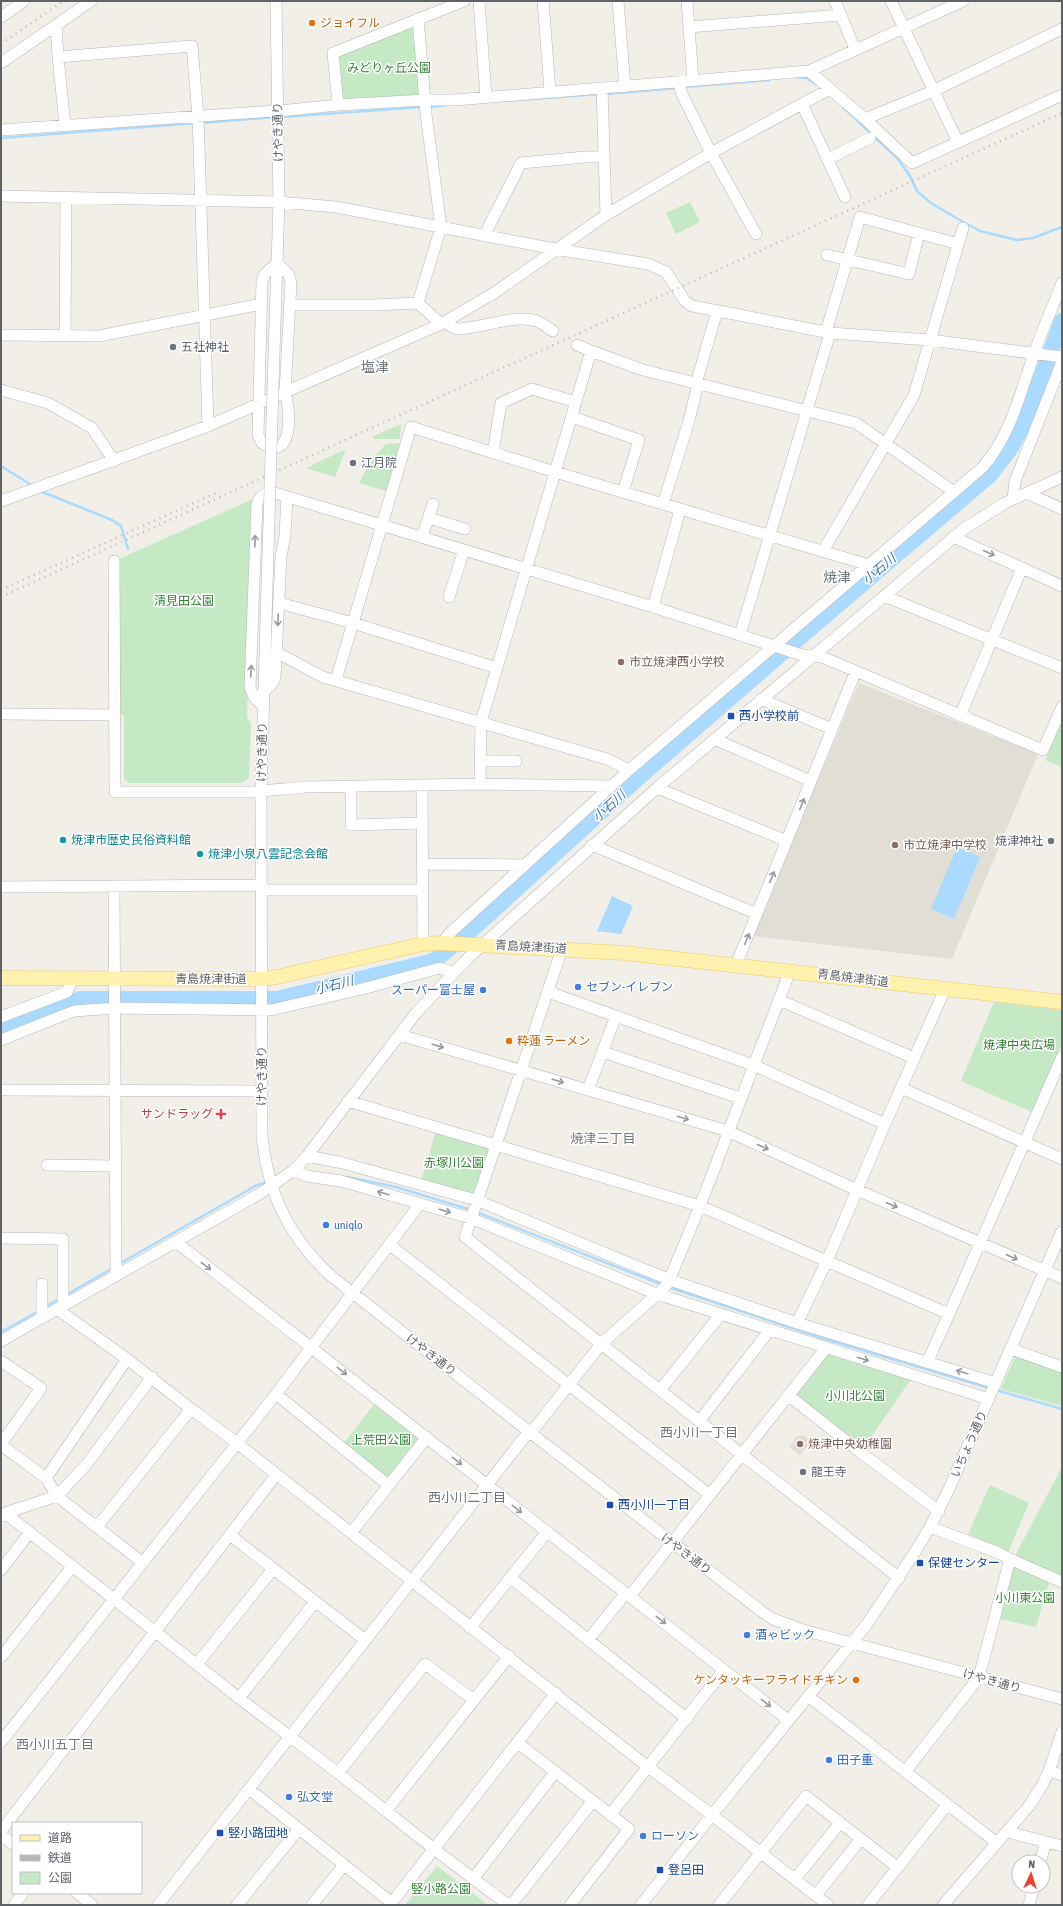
<svg xmlns="http://www.w3.org/2000/svg" width="1063" height="1906" font-family="'Asap Condensed','Noto Sans JP',sans-serif">
	<style>
		.education { fill: #e1ded6 }
		.green { fill: #c5e8c5 }
		.water { fill: #aadaff }
		.lines { fill: none; stroke-linecap: round; stroke-linejoin: round }
		.stream { stroke: #aadaff; stroke-width: 2.5 }
		.river { stroke: #aadaff; stroke-width: 16 }
		.minor-casing { stroke: #b5b8bc; stroke-width: 12 }
		.major-casing { stroke: #f2c960; stroke-width: 15 }
		.minor { stroke: #fff; stroke-width: 11 }
		.major { stroke: #fff2af; stroke-width: 14 }
		.rail { stroke: #b6b7b8; stroke-width: 2.5; stroke-dasharray: 1 5; stroke-linecap: butt }
		.minor-bridge-casing { stroke: #b5b8bc; stroke-width: 12; stroke-linecap: butt }
		.minor-bridge { stroke: #fff; stroke-width: 11 }
		.oneway { stroke: #979a9d }
		.food-dot { fill: #e8710a; stroke: #fff; stroke-width: 1.5 }
		.worship-dot { fill: #6b7280; stroke: #fff; stroke-width: 1.5 }
		.education-dot { fill: #8d6e63; stroke: #fff; stroke-width: 1.5 }
		.transit-dot { fill: #1a4fb4; stroke: #fff; stroke-width: 1.5 }
		.culture-dot { fill: #0f9aa8; stroke: #fff; stroke-width: 1.5 }
		.shop-dot { fill: #3f7fe0; stroke: #fff; stroke-width: 1.5 }
		.health-dot { fill: #e0444e; stroke: #fff; stroke-width: 1.5 }
		.labels { text-anchor: middle; dominant-baseline: central; stroke-width: 3; stroke-linejoin: round; paint-order: stroke }
		.food-label { font-size: 12px; fill: #c56008; stroke: #fff; text-anchor: start }
		.park-label { font-size: 12px; fill: #348238; stroke: #fff }
		.street-label { font-size: 12px; fill: #5f6368; stroke: #fff }
		.worship-label { font-size: 12px; fill: #5b616d; stroke: #fff; text-anchor: start }
		.education-label { font-size: 12px; fill: #785e54; stroke: #fff; text-anchor: start }
		.transit-label { font-size: 12px; fill: #164399; stroke: #fff; text-anchor: start }
		.culture-label { font-size: 12px; fill: #0d838f; stroke: #fff; text-anchor: start }
		.shop-label { font-size: 12px; fill: #366cbe; stroke: #fff; text-anchor: start }
		.health-label { font-size: 12px; fill: #be3a42; stroke: #fff; text-anchor: end }
		.water-label { font-size: 13px; font-style: italic; fill: #4174aa; stroke: #fff }
		.neighbourhood-label { font-size: 13px; fill: #70757a; stroke: #fff }
		.quarter-label { font-size: 14px; fill: #70757a; stroke: #fff }
	</style>
	<rect width="100%" height="100%" fill="#f1efe8"/>
	<!-- education -->
	<path class="education" d="M859 683 1038 754 952 959 752 936Z
		M802 1434 811 1441 800 1455 789 1447 798 1435 800 1437Z"/>
	<!-- green -->
	<path class="green" d="M413 26 416 29 421 92 418 97 344 102 340 99 337 60 340 55Z
		M690 202 700 222 676 234 666 213Z
		M401 424 400 439H374V436Z
		M403 443 389 492 359 483 371 460 386 444Z
		M346 449 335 477 306 468Z
		M253 499 247 717 251 723 249 778 241 783H128L124 779V715H120L119 559Z
		M1062 718V767L1045 760Z
		M994 1002 1062 1010V1044L1032 1112 961 1081Z
		M436 1131 490 1149 474 1194H470L421 1182Z
		M830 1352 912 1378 864 1447 797 1396 798 1391 826 1354Z
		M1018 1356 1062 1372V1406L1001 1389 1015 1357Z
		M375 1403 419 1437 388 1477 344 1443Z
		M1062 1467V1576L1015 1556Z
		M990 1485 1029 1503 1008 1552 968 1534Z
		M1014 1566 1049 1582 1036 1627 999 1619Z
		M437 1866 488 1905H405Z"/>
	<!-- water -->
	<path class="water" d="M957 847 980 857 954 919 931 909Z
		M612 896 633 906 621 934 597 931Z"/>
	<g class="lines">
		<!-- stream -->
		<path class="stream" d="M797 77 806 78 818 85
			M684 87 770 80
			M606 94 677 88
			M504 101 599 94
			M428 107 447 105
			M843 107 897 158 910 176 917 191 931 203 963 222 980 231 1017 240 1033 238 1062 227
			M281 117 423 107
			M201 123 274 117
			M1 138 196 123
			M1 466 33 486
			M40 491 112 520 121 526 128 549
			M629 774 637 779
			M347 1177 396 1187 471 1210
			M476 1212 663 1285
			M119 1264 257 1185 269 1182
			M668 1287 822 1338 989 1388
			M66 1295 113 1268
			M45 1307 59 1299
			M1 1332 39 1311
			M996 1390 1062 1409"/>
		<!-- river -->
		<path class="river" d="M1 1029 80 999H277L434 961 477 925 637 779 798 639 990 475 1010 449 1024 424 1062 321"/>
		<defs>
			<path id="minor" d="M479 1 486 97
				M543 1 550 91
				M618 1 625 87
				M687 1 693 81
				M835 1 855 49
				M891 1 958 142
				M1 17 24 1
				M56 25 58 57
				M689 27 841 15
				M1 63 91 1
				M809 71 865 119 933 91 1062 29
				M680 83 681 92 711 153 756 234
				M602 88 606 215
				M802 104 845 197
				M338 105 333 53 464 1
				M865 119 912 163 1062 95
				M65 125 58 57 192 46 198 116 208 426
				M1 130 289 110 338 105 425 100H455L809 71 963 1
				M828 159 870 138
				M1 196 279 202 336 207 555 249 648 264 666 272 685 301 692 306 734 314 830 333 930 340 1062 357
				M484 236 521 163 585 157H603
				M827 255 909 274 919 233
				M277 263 289 275 291 283 285 392C290 409 295 463 262 443L258 435 262 281 265 274Z
				M418 303 441 324
				M289 305H373L418 303 441 227 426 114 418 19
				M446 322C450 325 453 329 459 329 483 328 513 314 537 321 542 323 548 328 553 331
				M826 332 860 217 958 244
				M1 335 99 336 262 304
				M65 335 66 197
				M577 345 591 351
				M274 354 279 202 276 1
				M696 384 717 311
				M1 390 48 403 92 428 114 461
				M572 417 639 440 623 492
				M493 453 501 403 532 389 576 402
				M1027 493 1062 509
				M1013 499 1015 481 1062 362
				M1 501 208 426 441 324 494 293 606 215 711 153 830 89
				M663 504 689 421 698 384
				M429 518 465 529
				M422 537 433 504
				M953 537 1062 586
				M823 551 914 395 963 228
				M114 561 115 792H261C275 788 289 790 303 787L480 784 611 786
				M267 586 261 792 262 1136C268 1194 289 1237 331 1276L536 1437 761 1611 773 1619 803 1630 1062 1699
				M884 596 1062 668
				M449 597 464 550
				M279 603 353 623 497 668
				M653 607 680 510
				M740 635 830 333
				M276 652 323 677 593 755 607 759 629 770
				M336 680 411 427 555 472 869 565
				M263 692 271 685 275 678 281 557 285 535 287 497
				M761 699 832 729
				M263 706 254 697 250 687 257 504C260 495 265 493 275 493L653 607 802 655 822 657 1043 750 1062 707
				M1 714 115 715
				M960 716 1022 568
				M714 739 811 781
				M481 761H516
				M480 784 481 722 591 351 643 370 856 423 954 492
				M422 786 423 944
				M351 787V825L422 823
				M657 788 787 841
				M592 845 757 914
				M423 864 525 865
				M114 886 116 1276
				M1 887 262 885
				M262 890H422
				M442 943 450 933 628 771 983 467C1011 434 1020 394 1034 354 1042 330 1053 307 1062 283
				M562 949 465 1237 899 1578
				M736 965 855 673
				M548 992 753 1065 885 1124
				M779 1000 914 1058
				M1 1017 67 992 73 979
				M400 1035 728 1131 857 1190 1062 1278
				M1 1040 74 1011 115 1008 271 1010 366 988 440 968 453 973
				M603 1052 740 1098
				M901 1088 1062 1159
				M1 1090 261 1091
				M588 1090 616 1016
				M348 1101 700 1206 949 1314 1062 1057
				M307 1156 343 1163 476 1200 670 1280 797 1323 996 1383
				M47 1165 115 1166
				M294 1170 306 1176 341 1181 470 1218 657 1294 989 1399
				M1 1238 63 1239V1306
				M176 1242 788 1720
				M390 1245 710 1495
				M57 1309 127 1359 191 1409 237 1443 648 1767 712 1815 828 1905
				M42 1318V1284
				M797 1323 827 1261 885 1124 945 989
				M1 1341 261 1193 294 1170 307 1156 416 1013 469 957 657 788 965 528 1005 503 1062 477
				M1011 1349 1062 1367
				M1 1361 41 1388 1 1444
				M928 1361 949 1314
				M661 1389 721 1314
				M276 1394 388 1485
				M788 1395 860 1452 939 1511
				M700 1420 769 1331
				M1 1445 46 1478 57 1496 143 1563
				M46 1478 127 1359
				M5 1513 239 1698 338 1773 434 1849 508 1905
				M2 1516 5 1513 57 1496 86 1465 152 1377
				M97 1527 191 1409
				M930 1527 999 1553 1010 1559 1062 1582
				M351 1533 427 1437
				M230 1535 365 1640
				M1 1570 30 1532
				M511 1578 687 1719
				M630 1596 826 1348
				M470 1628 547 1532
				M588 1640 626 1593
				M1 1657 72 1567
				M197 1664 273 1569
				M808 1696 997 1843
				M239 1698 315 1602
				M1 1742 276 1394 420 1204
				M518 1743 629 1829 570 1905
				M1049 1771 1062 1775
				M905 1772 979 1677 1010 1559
				M338 1773 425 1664 474 1700
				M249 1789 392 1903
				M386 1811 509 1656
				M610 1815 724 1670
				M1 1831 276 1475
				M1007 1832 1062 1846
				M1 1835 13 1844
				M1040 1862 1046 1842
				M473 1879 555 1772
				M795 1879 840 1823
				M77 1893 92 1905
				M816 1895 861 1839
				M14 1905 23 1893
				M158 1905 523 1439 537 1425 602 1343 660 1292 668 1283 700 1206 790 971
				M237 1905 299 1829
				M312 1905 344 1865
				M390 1905 556 1693
				M511 1905 593 1801
				M641 1905 712 1815 867 1624 915 1552 930 1527 949 1489 1062 1231
				M719 1905 806 1796 897 1867
				M868 1905 947 1805
				M943 1905 1029 1806 1043 1784 1049 1771 1062 1732
				M1029 1905 1034 1886"/>
			<path id="major" d="M1 978 262 979 276 977 423 944 442 943 624 953 1062 1002"/>
		</defs>
		<!-- minor casing -->
		<use href="#minor" class="minor-casing"/>
		<!-- major casing -->
		<use href="#major" class="major-casing"/>
		<!-- minor -->
		<use href="#minor" class="minor"/>
		<!-- major -->
		<use href="#major" class="major"/>
		<!-- rail -->
		<path class="rail" d="M1 44 63 1
			M1 590 220 491
			M1 597 1062 113"/>
		<defs>
			<path id="minor-bridge" d="M267 586 274 354"/>
		</defs>
		<!-- minor-bridge casing -->
		<use href="#minor-bridge" class="minor-bridge-casing"/>
		<!-- minor-bridge -->
		<use href="#minor-bridge" class="minor-bridge"/>
	</g>
	<!-- one-way arrows -->
	<defs><path id="oneway-shaft" d="M-6 0H5M1.5-3L5.5 0L1.5 3" fill="none" stroke-width="1.6" stroke-linecap="round" stroke-linejoin="round"/></defs>
	<g class="oneway">
		<use href="#oneway-shaft" transform="translate(255 541) rotate(-88)"/>
		<use href="#oneway-shaft" transform="translate(989 553) rotate(24)"/>
		<use href="#oneway-shaft" transform="translate(278 620) rotate(93)"/>
		<use href="#oneway-shaft" transform="translate(251 671) rotate(-88)"/>
		<use href="#oneway-shaft" transform="translate(802 804) rotate(-68)"/>
		<use href="#oneway-shaft" transform="translate(772 877) rotate(-68)"/>
		<use href="#oneway-shaft" transform="translate(747 939) rotate(-67)"/>
		<use href="#oneway-shaft" transform="translate(438 1046) rotate(16)"/>
		<use href="#oneway-shaft" transform="translate(558 1081) rotate(16)"/>
		<use href="#oneway-shaft" transform="translate(683 1118) rotate(17)"/>
		<use href="#oneway-shaft" transform="translate(763 1147) rotate(24)"/>
		<use href="#oneway-shaft" transform="translate(383 1193) rotate(-163)"/>
		<use href="#oneway-shaft" transform="translate(892 1205) rotate(23)"/>
		<use href="#oneway-shaft" transform="translate(445 1211) rotate(16)"/>
		<use href="#oneway-shaft" transform="translate(1012 1257) rotate(23)"/>
		<use href="#oneway-shaft" transform="translate(206 1266) rotate(38)"/>
		<use href="#oneway-shaft" transform="translate(863 1359) rotate(17)"/>
		<use href="#oneway-shaft" transform="translate(342 1371) rotate(38)"/>
		<use href="#oneway-shaft" transform="translate(962 1372) rotate(-163)"/>
		<use href="#oneway-shaft" transform="translate(457 1461) rotate(39)"/>
		<use href="#oneway-shaft" transform="translate(517 1509) rotate(38)"/>
		<use href="#oneway-shaft" transform="translate(661 1620) rotate(38)"/>
		<use href="#oneway-shaft" transform="translate(766 1703) rotate(38)"/>
	</g>
	<!-- markers -->
	<g class="food-dot">
		<circle cx="312" cy="23" r="4"/>
		<circle cx="509" cy="1041" r="4"/>
		<circle cx="856" cy="1680" r="4"/>
	</g>
	<g class="worship-dot">
		<circle cx="173" cy="347" r="4"/>
		<circle cx="353" cy="463" r="4"/>
		<circle cx="1051" cy="841" r="4"/>
		<circle cx="803" cy="1472" r="4"/>
	</g>
	<g class="education-dot">
		<circle cx="621" cy="662" r="4"/>
		<circle cx="895" cy="845" r="4"/>
		<circle cx="800" cy="1444" r="4"/>
	</g>
	<g class="transit-dot">
		<rect x="727" y="712" width="8" height="8" rx="2"/>
		<rect x="606" y="1501" width="8" height="8" rx="2"/>
		<rect x="916" y="1559" width="8" height="8" rx="2"/>
		<rect x="216" y="1829" width="8" height="8" rx="2"/>
		<rect x="656" y="1866" width="8" height="8" rx="2"/>
	</g>
	<g class="culture-dot">
		<circle cx="63" cy="840" r="4"/>
		<circle cx="200" cy="854" r="4"/>
	</g>
	<g class="shop-dot">
		<circle cx="578" cy="987" r="4"/>
		<circle cx="483" cy="990" r="4"/>
		<circle cx="326" cy="1225" r="4"/>
		<circle cx="747" cy="1635" r="4"/>
		<circle cx="829" cy="1760" r="4"/>
		<circle cx="289" cy="1797" r="4"/>
		<circle cx="643" cy="1836" r="4"/>
	</g>
	<path class="health-dot" d="M219 1108h4v4h4v4h-4v4h-4v-4h-4v-4h4z"/>
	<g class="labels">
		<!-- food labels -->
		<g class="food-label">
			<text x="320" y="23">ジョイフル</text>
			<text x="517" y="1041">粋蓮 ラーメン</text>
			<text x="848" y="1680" text-anchor="end">ケンタッキーフライドチキン</text>
		</g>
		<!-- park labels -->
		<g class="park-label">
			<text x="389" y="68">みどりヶ丘公園</text>
			<text x="184" y="601">清見田公園</text>
			<text x="1019" y="1045">焼津中央広場</text>
			<text x="454" y="1163">赤塚川公園</text>
			<text x="855" y="1396">小川北公園</text>
			<text x="381" y="1440">上荒田公園</text>
			<text x="1025" y="1598">小川東公園</text>
			<text x="441" y="1889">竪小路公園</text>
		</g>
		<!-- street labels -->
		<g class="street-label">
			<text transform="translate(278 132) rotate(-91)">けやき通り</text>
			<text transform="translate(262 752) rotate(-89)">けやき通り</text>
			<text transform="translate(531 947) rotate(3)">青島焼津街道</text>
			<text transform="translate(853 978) rotate(7)">青島焼津街道</text>
			<text x="211" y="979">青島焼津街道</text>
			<text transform="translate(262 1076) rotate(-90)">けやき通り</text>
			<text transform="translate(431 1355) rotate(38)">けやき通り</text>
			<text transform="translate(969 1444) rotate(-66)">いちょう通り</text>
			<text transform="translate(686 1554) rotate(37)">けやき通り</text>
			<text transform="translate(992 1681) rotate(15)">けやき通り</text>
		</g>
		<!-- worship labels -->
		<g class="worship-label">
			<text x="181" y="347">五社神社</text>
			<text x="361" y="463">江月院</text>
			<text x="1043" y="841" text-anchor="end">焼津神社</text>
			<text x="811" y="1472">龍王寺</text>
		</g>
		<!-- education labels -->
		<g class="education-label">
			<text x="629" y="662">市立焼津西小学校</text>
			<text x="903" y="845">市立焼津中学校</text>
			<text x="808" y="1444">焼津中央幼稚園</text>
		</g>
		<!-- transit labels -->
		<g class="transit-label">
			<text x="739" y="716">西小学校前</text>
			<text x="618" y="1505">西小川一丁目</text>
			<text x="928" y="1563">保健センター</text>
			<text x="228" y="1833">竪小路団地</text>
			<text x="668" y="1870">登呂田</text>
		</g>
		<!-- culture labels -->
		<g class="culture-label">
			<text x="71" y="840">焼津市歴史民俗資料館</text>
			<text x="208" y="854">焼津小泉八雲記念会館</text>
		</g>
		<!-- shop labels -->
		<g class="shop-label">
			<text x="586" y="987">セブン-イレブン</text>
			<text x="475" y="990" text-anchor="end">スーパー富士屋</text>
			<text x="334" y="1225">uniqlo</text>
			<text x="755" y="1635">酒ゃビック</text>
			<text x="837" y="1760">田子重</text>
			<text x="297" y="1797">弘文堂</text>
			<text x="651" y="1836">ローソン</text>
		</g>
		<!-- health labels -->
		<g class="health-label">
			<text x="213" y="1114">サンドラッグ</text>
		</g>
		<!-- water labels -->
		<g class="water-label">
			<text transform="translate(879 569) rotate(-40)">小石川</text>
			<text transform="translate(609 806) rotate(-42)">小石川</text>
			<text transform="translate(334 985) rotate(-14)">小石川</text>
		</g>
		<!-- neighbourhood labels -->
		<g class="neighbourhood-label">
			<text x="603" y="1138">焼津三丁目</text>
			<text x="699" y="1432">西小川一丁目</text>
			<text x="467" y="1497">西小川二丁目</text>
			<text x="55" y="1744">西小川五丁目</text>
		</g>
		<!-- quarter labels -->
		<g class="quarter-label">
			<text x="375" y="367">塩津</text>
			<text x="837" y="577">焼津</text>
		</g>
	</g>
	<!-- border -->
	<rect width="1063" height="1906" fill="none" stroke="#5f6368" stroke-width="4"/>
	<!-- legend -->
	<rect x="12" y="1822" width="130" height="72" fill="#ffffff" stroke="#bfc1c3"/>
	<rect x="20" y="1835" width="20" height="6" fill="#fff2af" stroke="#bfc1c3"/>
	<text x="48" y="1842" font-size="12" fill="#5f6368">道路</text>
	<rect x="20" y="1855" width="20" height="6" fill="#b6b7b8" stroke="#bfc1c3"/>
	<text x="48" y="1862" font-size="12" fill="#5f6368">鉄道</text>
	<rect x="20" y="1872" width="20" height="12" fill="#c5e8c5" stroke="#bfc1c3"/>
	<text x="48" y="1882" font-size="12" fill="#5f6368">公園</text>
	<!-- north arrow -->
	<g transform="translate(1031 1874) rotate(4)"><circle r="19" fill="#ffffff" stroke="#bfc1c3"/>
	<path d="M0-3L7 15L0 10L-7 15Z" fill="#ea4335"/>
	<text y="-6" font-size="11" font-weight="bold" text-anchor="middle" fill="#5f6368">N</text>
	</g>
</svg>
